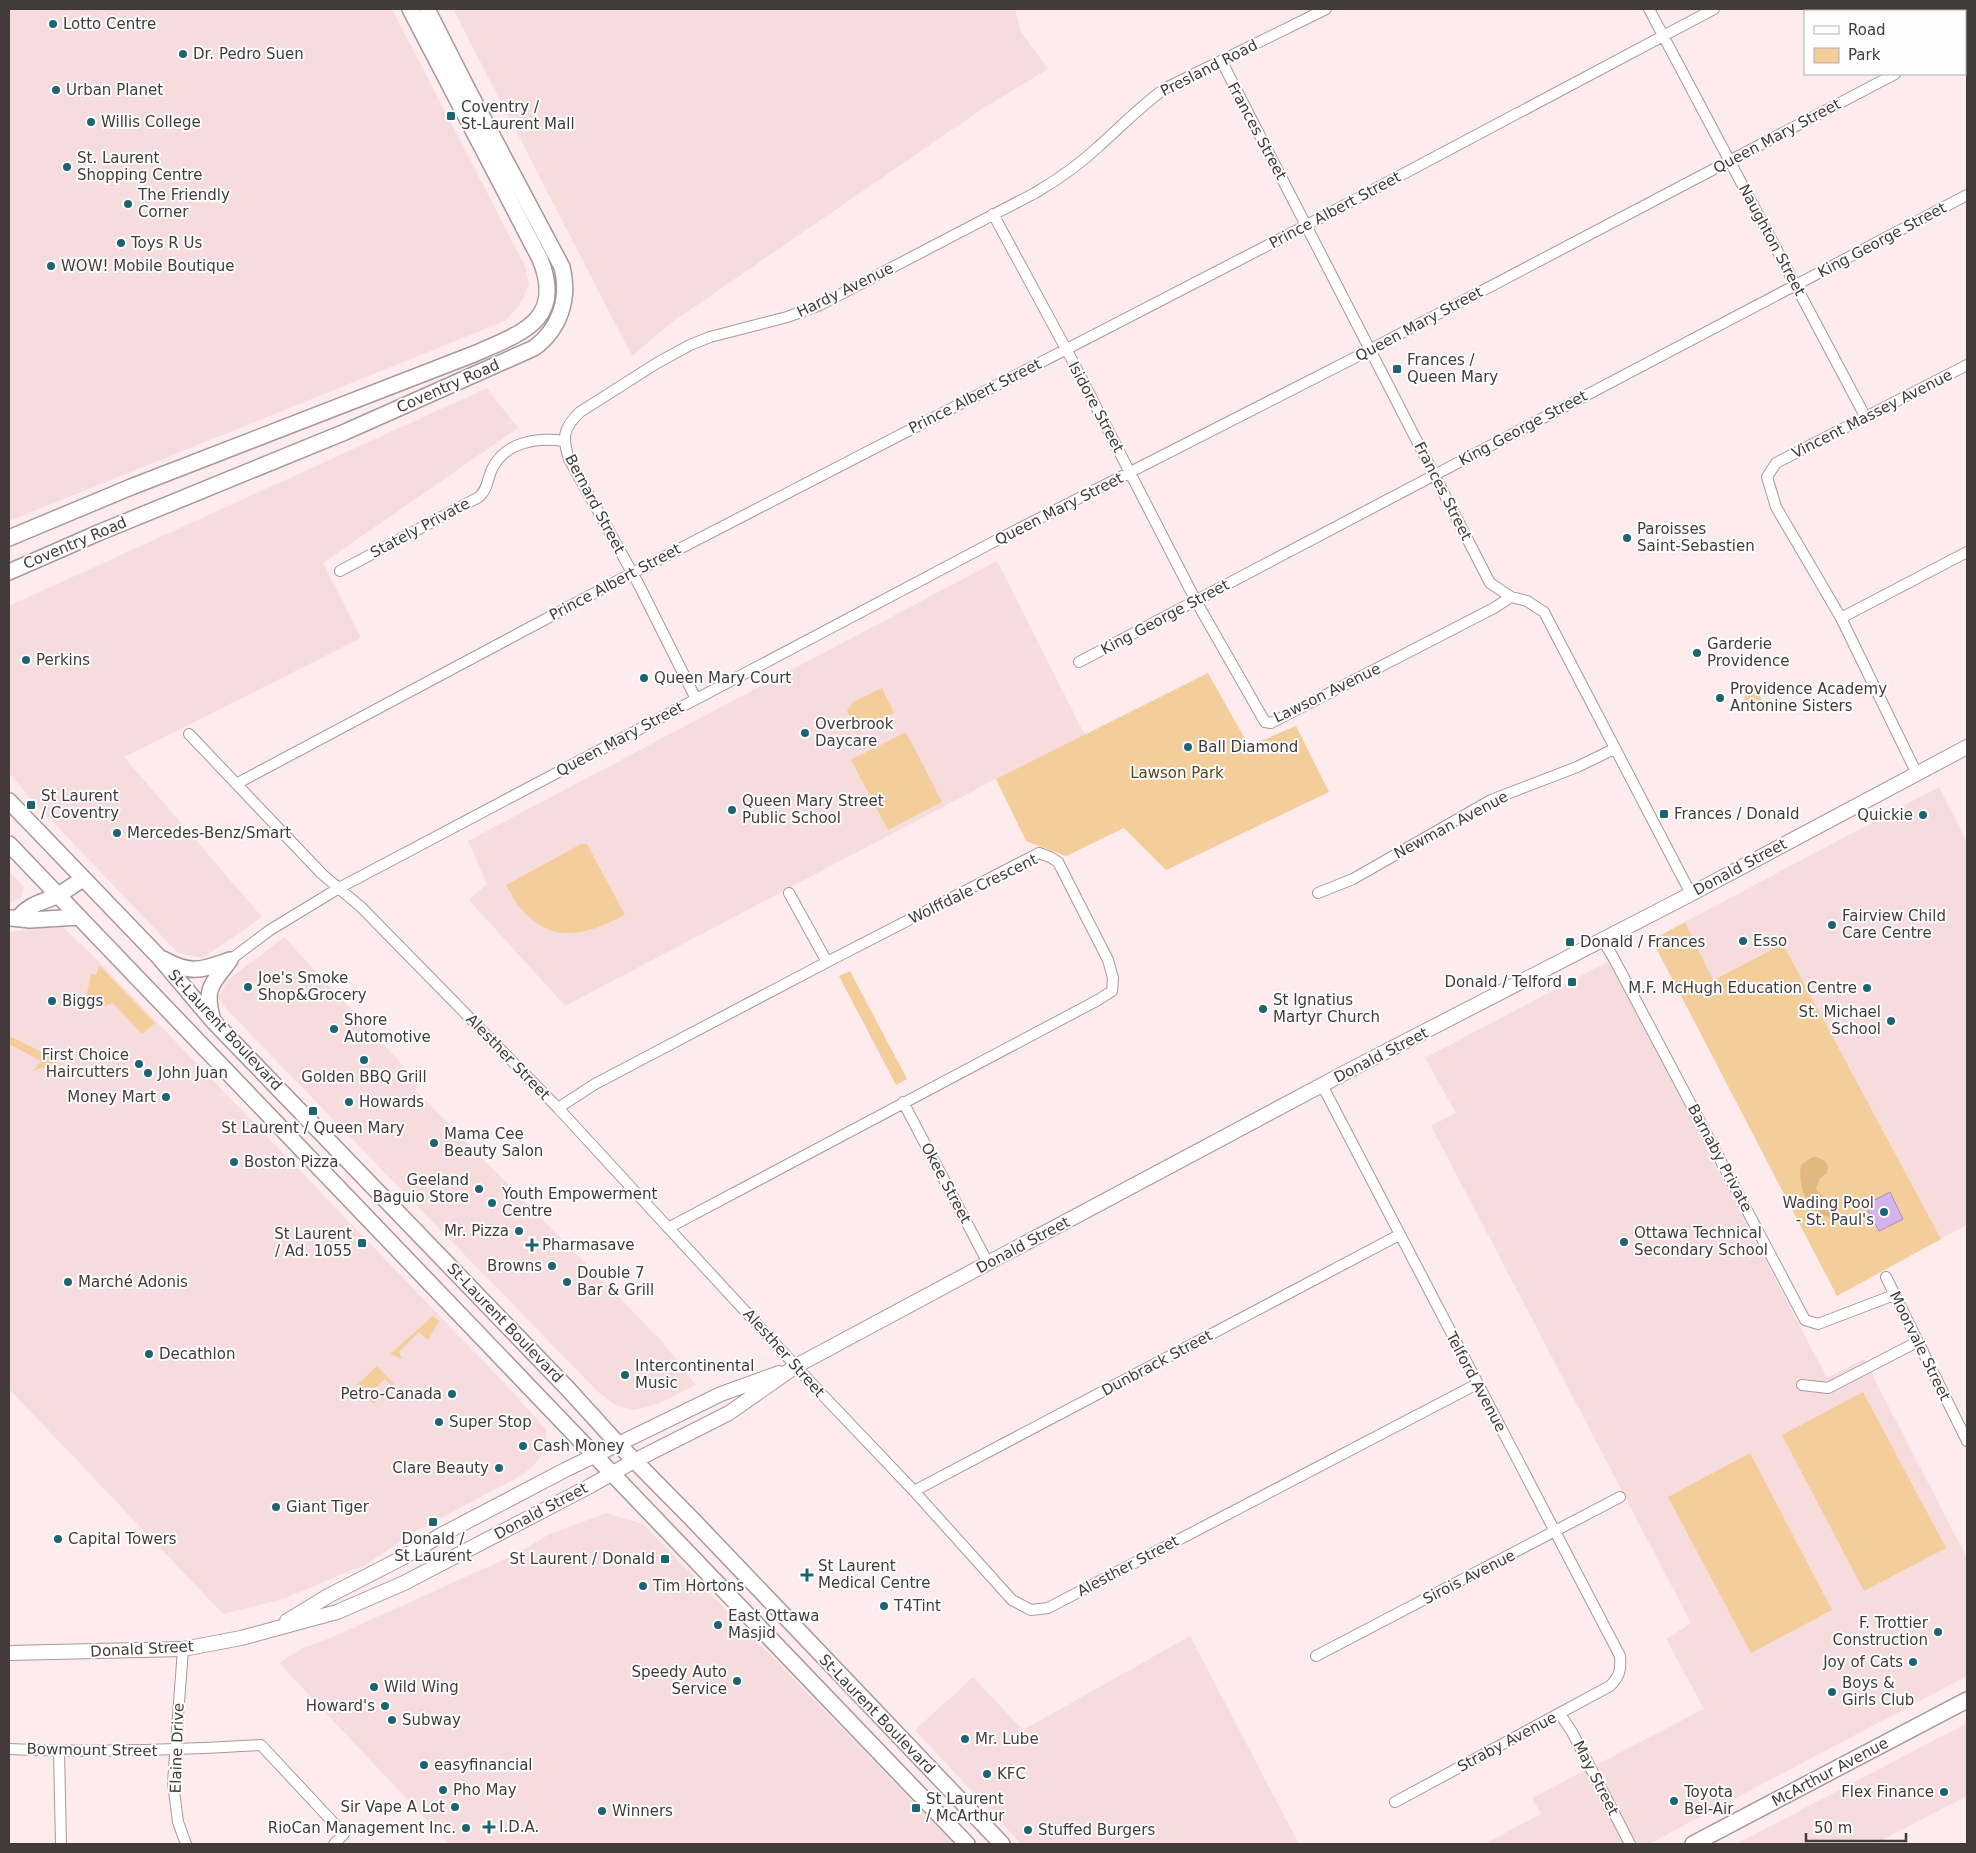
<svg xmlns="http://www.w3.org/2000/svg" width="1976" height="1853" font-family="'DejaVu Sans',sans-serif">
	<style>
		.built { fill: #f7dcde }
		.green { fill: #f3ce9a }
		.forest { fill: #e1b87f }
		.water { fill: #d5b4ee; stroke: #a98fb8 }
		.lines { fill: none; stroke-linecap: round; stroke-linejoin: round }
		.minor-casing { stroke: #a99899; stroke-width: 12 }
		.tertiary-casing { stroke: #a99899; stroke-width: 16 }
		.secondary-casing { stroke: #a99899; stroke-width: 18 }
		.minor { stroke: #fff; stroke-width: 10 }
		.tertiary { stroke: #fff; stroke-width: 14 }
		.secondary { stroke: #fff; stroke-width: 15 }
		.poi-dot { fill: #1d6473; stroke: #fefefe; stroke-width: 2 }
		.labels { text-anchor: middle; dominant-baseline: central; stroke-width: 4; stroke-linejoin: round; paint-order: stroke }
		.poi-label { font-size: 15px; fill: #423a3b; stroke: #fefefe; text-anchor: start }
		.street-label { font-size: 15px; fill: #423a3b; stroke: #fefefe }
		.park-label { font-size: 15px; fill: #5d4215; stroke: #fefefe }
	</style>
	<rect width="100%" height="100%" fill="#feebed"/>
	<!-- built -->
	<path class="built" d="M9 9H392L525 266 529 285 519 306 505 321 9 521Z
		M453 9H1015L1021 32 1048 69 982 109 671 323 632 356Z
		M487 388 518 428 323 563 361 638 124 757 262 917 203 958 178 953 33 801 9 773V606Z
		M997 561 1085 735 996 779 565 1006 469 900 487 884 468 841Z
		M1939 787 1967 842V1225L1941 1239 1783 944 1712 980 1685 922Z
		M9 871 24 887 21 897 9 904Z
		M51 926 63 927 99 962 513 1392 546 1430V1442L544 1452 533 1466 522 1475 411 1534 367 1564 283 1599 223 1614 9 1389V932Z
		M284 937 399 1061 418 1085 415 1090 661 1340 696 1385 657 1404 634 1410 615 1405 598 1392 229 1012 218 998 227 981Z
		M1609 961 1827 1378 1864 1359 1967 1558V1676L1649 1844H1484L1541 1814 1532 1798 1704 1709 1666 1639 1691 1623 1431 1126 1456 1113 1425 1058Z
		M606 1513 643 1524 954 1844H449L279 1663 301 1649 335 1636 516 1554 550 1534Z
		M1190 1636 1299 1844H1021L915 1730 973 1677 1023 1730Z
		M1967 1723V1796L1874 1844H1736Z"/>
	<!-- green -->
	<path class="green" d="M1208 673 1249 746 1296 726 1329 792 1166 870 1124 828 1066 856 1026 841 996 779Z
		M882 688 894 713 858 731 847 711 853 702Z
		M1751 692 1759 694 1765 706 1749 713 1743 704 1745 696Z
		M906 732 942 802 888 830 851 760Z
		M581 844H587L625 915C585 935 554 946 520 908 515 902 511 893 506 885Z
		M1685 922 1713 980 1783 944 1941 1239 1837 1296 1652 940Z
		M99 965 155 1023 142 1034 113 1003 100 1008 85 1003 91 974 96 975Z
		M850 971 907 1079 896 1085 839 976Z
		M9 1036 59 1060 56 1063 33 1071 41 1061 9 1044Z
		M433 1316 439 1321 428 1340 419 1332 399 1352 402 1359 390 1354Z
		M377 1366 394 1384 392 1386 385 1379 369 1393 376 1401 374 1404 356 1386Z
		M1863 1392 1946 1548 1864 1591 1782 1435Z
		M1750 1453 1832 1610 1751 1653 1668 1497Z"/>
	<!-- forest -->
	<path class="forest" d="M1816 1157 1824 1160 1828 1166 1827 1173 1820 1178 1816 1189C1826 1200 1833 1200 1834 1217 1809 1219 1797 1186 1801 1165L1811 1158Z"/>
	<!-- water -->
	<path class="water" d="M1890 1192 1903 1219 1879 1231 1865 1205Z"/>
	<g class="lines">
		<defs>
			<path id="minor" d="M1649 9 1866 418
				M1965 37 1967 35
				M1222 62 1490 583 1511 597 1527 601 1544 612 1691 894
				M993 214 1072 360 1196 601 1265 722 1271 723 1494 608 1511 597
				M340 571 479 497C488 489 487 480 492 469 505 442 537 437 564 441
				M1841 618 1967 552
				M1079 662 1967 195
				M696 699 639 585 569 459C562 438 563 428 580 412L657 363 690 345 710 337 787 317 820 305 1035 193C1057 180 1079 165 1098 147 1121 127 1141 105 1166 88L1326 9
				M189 734 322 874 361 907 558 1108 815 1387 914 1491 1012 1600 1031 1610 1048 1608 1477 1384
				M1917 774 1841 618 1776 507 1767 477 1776 463 1967 365
				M236 784 621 579 1307 225 1714 9
				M789 893 827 962
				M1318 893 1353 879 1491 800 1577 767 1614 749
				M1602 939 1613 957 1805 1320 1818 1324 1894 1295
				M230 960 270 930 339 888 997 540 1358 356 1895 74
				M1322 1085 1620 1656C1621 1670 1620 1676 1610 1686L1395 1802
				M903 1102 988 1263
				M558 1108 595 1084 827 962 1039 853 1050 857 1058 862 1108 960 1113 978 1112 991 1098 1000 668 1228
				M1886 1277 1967 1441
				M1802 1385 1828 1388 1917 1342
				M914 1491 1399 1235
				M183 1649 173 1783 178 1822 186 1844
				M1316 1656 1620 1497
				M1560 1714 1572 1732 1630 1844
				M9 1749C93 1753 177 1750 261 1745L344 1834 334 1844
				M59 1751 61 1844"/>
			<path id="tertiary" d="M287 1621 328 1596 402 1558 441 1535 565 1470 721 1394 779 1373
				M9 1653 183 1649 241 1638 337 1612 404 1583 590 1486 634 1461 729 1413 796 1366 988 1263 1350 1070 1691 894 1967 747"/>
			<path id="secondary" d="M9 538 131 487 474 354C521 333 565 321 540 259L410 9
				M9 572 98 533 345 432 534 348C560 329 570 298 562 267L466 86 427 9
				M9 801 158 956 213 1021 569 1390 618 1444 692 1519 1002 1844
				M9 844C327 1178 649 1509 967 1844
				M19 917C32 902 43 903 60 894 68 889 75 884 83 879
				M11 918 30 920 79 917
				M163 959C192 975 201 970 230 960
				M212 1017C204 987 213 983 230 960
				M1693 1844 1967 1700"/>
		</defs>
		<!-- minor casing -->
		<use href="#minor" class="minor-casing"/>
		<!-- tertiary casing -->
		<use href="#tertiary" class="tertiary-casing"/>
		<!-- secondary casing -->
		<use href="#secondary" class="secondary-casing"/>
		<!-- minor -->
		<use href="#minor" class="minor"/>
		<!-- tertiary -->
		<use href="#tertiary" class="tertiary"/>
		<!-- secondary -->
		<use href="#secondary" class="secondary"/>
	</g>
	<!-- markers -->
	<g class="poi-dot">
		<circle cx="53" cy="24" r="5"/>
		<circle cx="183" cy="54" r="5"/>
		<circle cx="56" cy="90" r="5"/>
		<rect x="446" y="111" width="10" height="10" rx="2.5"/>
		<circle cx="91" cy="122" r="5"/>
		<circle cx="67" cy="167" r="5"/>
		<circle cx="128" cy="204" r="5"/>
		<circle cx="121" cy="243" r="5"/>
		<circle cx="51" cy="266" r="5"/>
		<rect x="1392" y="364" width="10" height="10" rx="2.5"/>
		<circle cx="1627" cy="538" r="5"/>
		<circle cx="1697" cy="653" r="5"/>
		<circle cx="26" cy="660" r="5"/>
		<circle cx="644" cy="678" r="5"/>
		<circle cx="1720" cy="698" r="5"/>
		<circle cx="805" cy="733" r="5"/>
		<circle cx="1188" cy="747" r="5"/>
		<rect x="26" y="800" width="10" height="10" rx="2.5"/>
		<circle cx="732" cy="810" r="5"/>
		<rect x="1659" y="809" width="10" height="10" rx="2.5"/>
		<circle cx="1923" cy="815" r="5"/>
		<circle cx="117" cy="833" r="5"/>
		<circle cx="1832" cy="925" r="5"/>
		<circle cx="1743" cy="941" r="5"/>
		<rect x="1565" y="937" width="10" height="10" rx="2.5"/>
		<rect x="1567" y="977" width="10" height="10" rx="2.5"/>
		<circle cx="248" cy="987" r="5"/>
		<circle cx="1867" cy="988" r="5"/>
		<circle cx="52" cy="1001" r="5"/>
		<circle cx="1263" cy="1009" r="5"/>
		<circle cx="1891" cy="1021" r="5"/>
		<circle cx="334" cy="1029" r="5"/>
		<circle cx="364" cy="1060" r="5"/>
		<circle cx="139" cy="1064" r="5"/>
		<circle cx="148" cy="1073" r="5"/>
		<circle cx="166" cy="1097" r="5"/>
		<circle cx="349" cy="1102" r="5"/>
		<rect x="308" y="1106" width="10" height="10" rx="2.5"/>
		<circle cx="434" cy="1143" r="5"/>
		<circle cx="234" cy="1162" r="5"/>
		<circle cx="479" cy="1189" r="5"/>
		<circle cx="492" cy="1203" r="5"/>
		<circle cx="1884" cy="1212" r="5"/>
		<circle cx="519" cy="1231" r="5"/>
		<circle cx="1624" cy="1242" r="5"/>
		<rect x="357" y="1238" width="10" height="10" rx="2.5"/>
		<path d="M529.5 1237.5h5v5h5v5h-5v5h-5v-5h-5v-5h5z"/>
		<circle cx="552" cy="1266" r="5"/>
		<circle cx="68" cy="1282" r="5"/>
		<circle cx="567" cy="1282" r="5"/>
		<circle cx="149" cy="1354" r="5"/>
		<circle cx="625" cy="1375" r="5"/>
		<circle cx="452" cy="1394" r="5"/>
		<circle cx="439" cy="1422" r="5"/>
		<circle cx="523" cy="1446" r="5"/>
		<circle cx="499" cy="1468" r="5"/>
		<circle cx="276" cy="1507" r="5"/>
		<rect x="428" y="1517" width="10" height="10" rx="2.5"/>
		<circle cx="58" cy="1539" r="5"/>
		<rect x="660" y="1554" width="10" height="10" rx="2.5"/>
		<path d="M804.5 1567.5h5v5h5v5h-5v5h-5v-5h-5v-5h5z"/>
		<circle cx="643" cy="1586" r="5"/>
		<circle cx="884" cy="1606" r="5"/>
		<circle cx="718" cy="1625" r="5"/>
		<circle cx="1938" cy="1632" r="5"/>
		<circle cx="1913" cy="1662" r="5"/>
		<circle cx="737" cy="1681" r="5"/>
		<circle cx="374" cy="1687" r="5"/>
		<circle cx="1832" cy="1692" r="5"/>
		<circle cx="385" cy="1706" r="5"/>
		<circle cx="392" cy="1720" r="5"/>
		<circle cx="965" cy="1739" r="5"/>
		<circle cx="424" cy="1765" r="5"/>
		<circle cx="987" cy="1774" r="5"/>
		<circle cx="443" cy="1790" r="5"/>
		<circle cx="1944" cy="1792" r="5"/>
		<circle cx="1674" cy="1801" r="5"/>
		<circle cx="455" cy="1807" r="5"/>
		<rect x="911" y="1803" width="10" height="10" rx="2.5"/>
		<circle cx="602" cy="1811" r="5"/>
		<path d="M486.5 1819.5h5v5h5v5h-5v5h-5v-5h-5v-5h5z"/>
		<circle cx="466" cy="1828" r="5"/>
		<circle cx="1028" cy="1830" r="5"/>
	</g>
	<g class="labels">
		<!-- poi labels -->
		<g class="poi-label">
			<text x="63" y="24">Lotto Centre</text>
			<text x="193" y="54">Dr. Pedro Suen</text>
			<text x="66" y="90">Urban Planet</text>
			<text x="461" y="107">Coventry /<tspan x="461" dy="17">St-Laurent Mall</tspan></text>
			<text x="101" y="122">Willis College</text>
			<text x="77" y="158">St. Laurent<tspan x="77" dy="17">Shopping Centre</tspan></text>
			<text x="138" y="195">The Friendly<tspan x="138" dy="17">Corner</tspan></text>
			<text x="131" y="243">Toys R Us</text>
			<text x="61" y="266">WOW! Mobile Boutique</text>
			<text x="1407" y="360">Frances /<tspan x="1407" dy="17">Queen Mary</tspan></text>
			<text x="1637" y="529">Paroisses<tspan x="1637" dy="17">Saint-Sebastien</tspan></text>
			<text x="1707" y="644">Garderie<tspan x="1707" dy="17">Providence</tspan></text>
			<text x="36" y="660">Perkins</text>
			<text x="654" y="678">Queen Mary Court</text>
			<text x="1730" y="689">Providence Academy<tspan x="1730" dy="17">Antonine Sisters</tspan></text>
			<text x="815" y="724">Overbrook<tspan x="815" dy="17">Daycare</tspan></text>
			<text x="1198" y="747">Ball Diamond</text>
			<text x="41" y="796">St Laurent<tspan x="41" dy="17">/ Coventry</tspan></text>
			<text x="742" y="801">Queen Mary Street<tspan x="742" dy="17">Public School</tspan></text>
			<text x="1674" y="814">Frances / Donald</text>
			<text x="1913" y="815" text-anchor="end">Quickie</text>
			<text x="127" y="833">Mercedes-Benz/Smart</text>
			<text x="1842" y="916">Fairview Child<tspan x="1842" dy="17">Care Centre</tspan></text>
			<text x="1753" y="941">Esso</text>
			<text x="1580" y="942">Donald / Frances</text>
			<text x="258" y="978">Joe's Smoke<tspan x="258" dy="17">Shop&amp;Grocery</tspan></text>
			<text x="1562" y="982" text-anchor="end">Donald / Telford</text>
			<text x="1857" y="988" text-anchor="end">M.F. McHugh Education Centre</text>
			<text x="1273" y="1000">St Ignatius<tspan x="1273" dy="17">Martyr Church</tspan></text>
			<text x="62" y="1001">Biggs</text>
			<text x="1881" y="1012" text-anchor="end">St. Michael<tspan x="1881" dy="17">School</tspan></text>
			<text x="344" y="1020">Shore<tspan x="344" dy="17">Automotive</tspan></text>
			<text x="129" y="1055" text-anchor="end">First Choice<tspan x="129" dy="17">Haircutters</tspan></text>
			<text x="158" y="1073">John Juan</text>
			<text x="364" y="1077" text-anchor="middle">Golden BBQ Grill</text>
			<text x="156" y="1097" text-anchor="end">Money Mart</text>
			<text x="359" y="1102">Howards</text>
			<text x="313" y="1128" text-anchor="middle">St Laurent / Queen Mary</text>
			<text x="444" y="1134">Mama Cee<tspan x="444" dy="17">Beauty Salon</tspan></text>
			<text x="244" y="1162">Boston Pizza</text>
			<text x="469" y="1180" text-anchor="end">Geeland<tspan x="469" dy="17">Baguio Store</tspan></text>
			<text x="502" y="1194">Youth Empowerment<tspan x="502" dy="17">Centre</tspan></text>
			<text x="1874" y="1203" text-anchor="end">Wading Pool<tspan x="1874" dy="17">- St. Paul's</tspan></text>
			<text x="509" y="1231" text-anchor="end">Mr. Pizza</text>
			<text x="1634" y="1233">Ottawa Technical<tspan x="1634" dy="17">Secondary School</tspan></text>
			<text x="352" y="1234" text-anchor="end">St Laurent<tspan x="352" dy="17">/ Ad. 1055</tspan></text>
			<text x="542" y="1245">Pharmasave</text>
			<text x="542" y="1266" text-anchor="end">Browns</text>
			<text x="577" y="1273">Double 7<tspan x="577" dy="17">Bar &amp; Grill</tspan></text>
			<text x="78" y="1282">Marché Adonis</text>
			<text x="159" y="1354">Decathlon</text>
			<text x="635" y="1366">Intercontinental<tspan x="635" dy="17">Music</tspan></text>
			<text x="442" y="1394" text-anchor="end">Petro-Canada</text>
			<text x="449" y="1422">Super Stop</text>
			<text x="533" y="1446">Cash Money</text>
			<text x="489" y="1468" text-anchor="end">Clare Beauty</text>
			<text x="286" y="1507">Giant Tiger</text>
			<text x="68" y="1539">Capital Towers</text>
			<text x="433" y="1539" text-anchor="middle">Donald /<tspan x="433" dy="17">St Laurent</tspan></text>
			<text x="655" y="1559" text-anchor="end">St Laurent / Donald</text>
			<text x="818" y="1566">St Laurent<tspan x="818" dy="17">Medical Centre</tspan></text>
			<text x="653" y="1586">Tim Hortons</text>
			<text x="894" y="1606">T4Tint</text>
			<text x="728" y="1616">East Ottawa<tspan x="728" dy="17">Masjid</tspan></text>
			<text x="1928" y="1623" text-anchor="end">F. Trottier<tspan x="1928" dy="17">Construction</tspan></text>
			<text x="1903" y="1662" text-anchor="end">Joy of Cats</text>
			<text x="727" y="1672" text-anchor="end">Speedy Auto<tspan x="727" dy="17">Service</tspan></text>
			<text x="1842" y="1683">Boys &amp;<tspan x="1842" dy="17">Girls Club</tspan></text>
			<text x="384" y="1687">Wild Wing</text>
			<text x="375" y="1706" text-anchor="end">Howard's</text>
			<text x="402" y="1720">Subway</text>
			<text x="975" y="1739">Mr. Lube</text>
			<text x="434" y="1765">easyfinancial</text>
			<text x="997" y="1774">KFC</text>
			<text x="453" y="1790">Pho May</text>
			<text x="1684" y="1792">Toyota<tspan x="1684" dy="17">Bel-Air</tspan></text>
			<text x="1934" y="1792" text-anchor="end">Flex Finance</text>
			<text x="926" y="1799">St Laurent<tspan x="926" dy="17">/ McArthur</tspan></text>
			<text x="445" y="1807" text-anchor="end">Sir Vape A Lot</text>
			<text x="612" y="1811">Winners</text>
			<text x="499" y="1827">I.D.A.</text>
			<text x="456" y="1828" text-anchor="end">RioCan Management Inc.</text>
			<text x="1038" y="1830">Stuffed Burgers</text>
		</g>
		<!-- street labels -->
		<g class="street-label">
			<text transform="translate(1209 68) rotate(-27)">Presland Road</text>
			<text transform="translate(1257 131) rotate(62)">Frances Street</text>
			<text transform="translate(1777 136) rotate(-28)">Queen Mary Street</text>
			<text transform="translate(1335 210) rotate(-28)">Prince Albert Street</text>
			<text transform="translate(1772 240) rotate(62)">Naughton Street</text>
			<text transform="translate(1882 240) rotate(-28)">King George Street</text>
			<text transform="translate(845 290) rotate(-26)">Hardy Avenue</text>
			<text transform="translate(1419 324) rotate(-28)">Queen Mary Street</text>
			<text transform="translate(448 386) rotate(-24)">Coventry Road</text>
			<text transform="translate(975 396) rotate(-27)">Prince Albert Street</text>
			<text transform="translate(1096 407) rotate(62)">Isidore Street</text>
			<text transform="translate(1872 414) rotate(-27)">Vincent Massey Avenue</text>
			<text transform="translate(1523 428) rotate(-28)">King George Street</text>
			<text transform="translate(1443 491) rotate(63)">Frances Street</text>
			<text transform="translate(595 504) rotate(62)">Bernard Street</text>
			<text transform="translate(1059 509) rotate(-27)">Queen Mary Street</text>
			<text transform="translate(420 528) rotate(-28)">Stately Private</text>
			<text transform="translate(75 543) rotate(-23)">Coventry Road</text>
			<text transform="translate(615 582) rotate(-28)">Prince Albert Street</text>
			<text transform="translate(1165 617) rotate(-28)">King George Street</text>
			<text transform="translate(1327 693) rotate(-26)">Lawson Avenue</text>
			<text transform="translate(620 739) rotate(-28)">Queen Mary Street</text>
			<text transform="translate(1451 825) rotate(-28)">Newman Avenue</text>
			<text transform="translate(1740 867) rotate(-28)">Donald Street</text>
			<text transform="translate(973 889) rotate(-26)">Wolffdale Crescent</text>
			<text transform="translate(225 1030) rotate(47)">St-Laurent Boulevard</text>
			<text transform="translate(1381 1055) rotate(-27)">Donald Street</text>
			<text transform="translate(508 1057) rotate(46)">Alesther Street</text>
			<text transform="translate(1720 1158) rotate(62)">Barnaby Private</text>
			<text transform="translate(946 1183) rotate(62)">Okee Street</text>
			<text transform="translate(1023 1245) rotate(-28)">Donald Street</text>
			<text transform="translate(505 1323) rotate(46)">St-Laurent Boulevard</text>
			<text transform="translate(1920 1346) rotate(64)">Moorvale Street</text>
			<text transform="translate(784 1353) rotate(48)">Alesther Street</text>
			<text transform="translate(1157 1363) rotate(-28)">Dunbrack Street</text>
			<text transform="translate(1476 1382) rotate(62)">Telford Avenue</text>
			<text transform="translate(541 1511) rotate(-28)">Donald Street</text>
			<text transform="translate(1128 1566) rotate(-28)">Alesther Street</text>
			<text transform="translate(1469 1577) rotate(-27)">Sirois Avenue</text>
			<text transform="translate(142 1649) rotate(-3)">Donald Street</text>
			<text transform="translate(877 1714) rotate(46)">St-Laurent Boulevard</text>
			<text transform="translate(1507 1742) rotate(-28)">Straby Avenue</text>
			<text transform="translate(177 1748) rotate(-88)">Elaine Drive</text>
			<text transform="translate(92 1750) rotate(1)">Bowmount Street</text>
			<text transform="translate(1830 1772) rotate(-28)">McArthur Avenue</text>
			<text transform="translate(1596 1778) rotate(63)">May Street</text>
		</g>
		<!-- park labels -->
		<g class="park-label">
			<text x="1177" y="773">Lawson Park</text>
		</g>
	</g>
	<!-- border -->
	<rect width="1976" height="1853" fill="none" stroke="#423a3b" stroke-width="20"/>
	<!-- legend -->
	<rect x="1804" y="10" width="162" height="65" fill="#fefefe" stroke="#b3b0b0"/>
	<rect x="1814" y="26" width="25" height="8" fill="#ffffff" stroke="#b3b0b0"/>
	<text x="1848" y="35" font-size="15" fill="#423a3b">Road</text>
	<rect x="1814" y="48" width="25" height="15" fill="#f3ce9a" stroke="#b3b0b0"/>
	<text x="1848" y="60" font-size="15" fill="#423a3b">Park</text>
	<!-- scale -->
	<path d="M1806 1833v8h100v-8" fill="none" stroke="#423a3b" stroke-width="2.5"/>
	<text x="1814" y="1833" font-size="15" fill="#423a3b" stroke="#fefefe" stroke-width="4" paint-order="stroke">50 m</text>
</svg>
